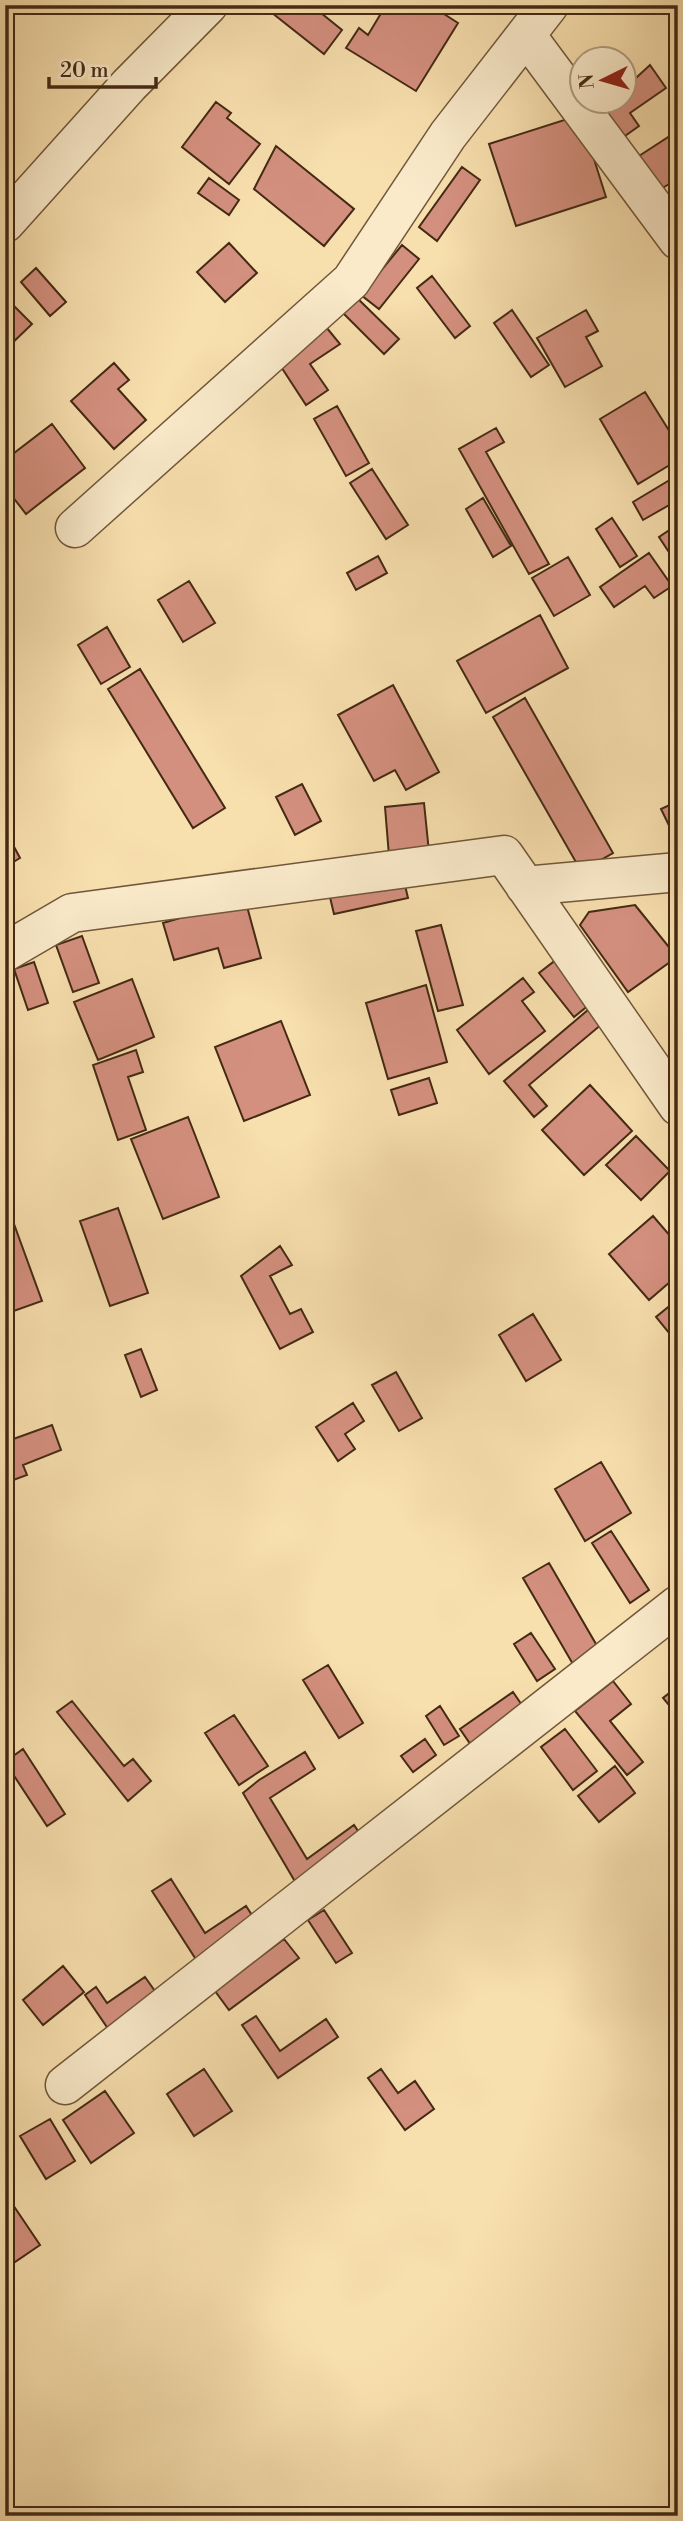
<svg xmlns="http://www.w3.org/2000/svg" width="683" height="2521" font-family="'Libre Bodoni',serif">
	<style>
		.building { fill: #d4907f; stroke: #442a13; stroke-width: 2 }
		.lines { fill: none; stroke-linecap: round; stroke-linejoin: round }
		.minor-casing { stroke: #71573a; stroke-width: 41 }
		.minor { stroke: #faeaca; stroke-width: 38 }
	</style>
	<rect width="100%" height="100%" fill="#f8dfae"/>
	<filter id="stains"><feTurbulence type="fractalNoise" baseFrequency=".00286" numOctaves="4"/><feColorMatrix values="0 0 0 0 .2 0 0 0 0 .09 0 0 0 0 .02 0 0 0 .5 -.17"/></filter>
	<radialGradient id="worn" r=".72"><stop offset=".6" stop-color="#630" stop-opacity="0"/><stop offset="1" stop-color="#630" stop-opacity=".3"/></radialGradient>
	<!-- building -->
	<path class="building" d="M262 5H311L342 30 324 54Z
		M386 5H430L458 23 416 91 346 48 359 28 368 35Z
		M650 65 666 88 630 113 639 126 622 138 602 108 609 102H624V89Z
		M216 102 231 113 227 118 260 144 229 184 182 147Z
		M580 115 606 197 516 226 489 144Z
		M673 134 678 142V162L670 167 677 179 661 189 639 156Z
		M276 146 354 209 324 246 254 189Z
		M462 167 480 180 437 241 419 227Z
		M209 178 239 200 229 215 198 193Z
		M229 243 257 273 225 302 197 272Z
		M402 245 419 259 379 309 361 295Z
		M36 268 66 302 50 316 21 282Z
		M432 276 470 326 455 338 417 288Z
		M352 293 399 339 384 354 338 308Z
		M5 297 32 324 6 349 5 348Z
		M512 310 549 365 531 377 494 323Z
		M586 310 598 331 586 337 602 366 565 387 537 338Z
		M322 322 340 344 310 364 328 390 306 405 276 359Z
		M114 363 129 380 118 389 146 420 114 449 71 401Z
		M645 392 678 445V460L638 484 600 419Z
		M337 406 369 463 346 476 314 419Z
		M52 424 85 468 26 514 5 487V460Z
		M496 428 504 442 486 452 549 564 529 574 459 449Z
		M372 469 408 525 386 539 350 483Z
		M678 475V500L643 520 633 502Z
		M483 498 511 546 493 557 466 509Z
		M612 518 637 556 620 567 596 529Z
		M674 527 678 533V566L659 537Z
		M649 553 672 586 654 598 645 586 614 607 600 587Z
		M378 556 387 573 356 590 347 573Z
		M568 557 590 595 554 616 532 578Z
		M189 581 215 623 183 642 158 600Z
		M540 615 568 668 486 713 457 661Z
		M107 627 130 667 101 684 78 645Z
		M140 669 225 808 193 828 108 689Z
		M393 685 439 772 406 790 395 770 374 781 338 715Z
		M525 698 613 853 581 871 493 717Z
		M302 784 321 821 295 835 276 797Z
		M678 801V844L661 809Z
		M424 803 429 852 389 856 385 807Z
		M12 843 20 858 5 867V847Z
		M403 877 408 898 334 914 329 893Z
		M245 899 261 958 224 968 218 948 174 960 163 923Z
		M635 905 677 957 628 992 580 925 589 912Z
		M441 925 463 1005 438 1011 416 931Z
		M82 936 99 983 73 992 56 945Z
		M561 956 595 1000 574 1017 539 973Z
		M34 962 48 1003 28 1010 14 969Z
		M523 978 534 992 522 1001 545 1031 489 1074 457 1030Z
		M132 979 154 1037 98 1060 74 1002Z
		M426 985 447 1062 388 1079 366 1003Z
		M595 1004 608 1019 529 1085 547 1106 534 1117 504 1081Z
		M281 1021 310 1095 244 1121 215 1047Z
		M136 1050 143 1072 128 1077 146 1130 118 1140 93 1065Z
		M429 1078 437 1103 399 1115 391 1090Z
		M590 1085 632 1131 584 1175 542 1130Z
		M188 1117 219 1197 163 1219 131 1139Z
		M636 1136 670 1171 641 1200 606 1165Z
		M118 1208 148 1293 110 1306 80 1221Z
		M10 1213 42 1301 5 1314V1215Z
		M653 1216 678 1245V1275L649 1300 609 1254Z
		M280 1246 292 1265 270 1276 290 1314 301 1309 313 1332 280 1349 241 1276Z
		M678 1299V1344L656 1317Z
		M533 1314 561 1360 526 1381 499 1335Z
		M141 1349 157 1390 141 1397 125 1355Z
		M396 1372 422 1418 399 1431 372 1385Z
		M353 1403 364 1421 345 1434 355 1449 338 1461 316 1427Z
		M52 1425 61 1450 23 1465 27 1475 8 1482 5 1474V1442Z
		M601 1462 631 1513 585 1541 555 1489Z
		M611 1531 649 1590 630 1603 592 1543Z
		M549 1563 600 1651 574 1666 523 1578Z
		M531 1633 555 1669 537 1681 514 1644Z
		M328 1665 363 1723 339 1738 303 1680Z
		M613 1681 631 1704 610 1721 643 1762 627 1775 575 1711Z
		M678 1686V1716L663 1698Z
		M513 1692 526 1711 473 1748 460 1729Z
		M72 1701 124 1766 133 1759 151 1781 128 1801 57 1712Z
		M440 1706 459 1736 444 1745 426 1716Z
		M234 1715 268 1766 239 1785 205 1733Z
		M565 1729 597 1771 573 1790 541 1747Z
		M425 1739 436 1755 413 1772 401 1756Z
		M23 1749 65 1814 47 1826 5 1762Z
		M305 1752 315 1769 270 1798 307 1859 354 1825 366 1843 300 1890 243 1793 259 1780Z
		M615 1766 635 1793 599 1822 578 1796Z
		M171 1879 205 1933 246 1906 257 1923 197 1961 152 1891Z
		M324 1910 352 1953 336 1963 308 1920Z
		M284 1939 299 1958 229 2010 215 1991Z
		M63 1966 84 1992 43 2025 23 2000Z
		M145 1977 162 2001 113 2036 85 1995 96 1987 107 2003Z
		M256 2016 280 2051 326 2019 338 2037 278 2078 242 2025Z
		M204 2069 232 2111 194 2136 167 2094Z
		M381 2069 398 2093 415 2081 434 2109 405 2130 368 2078Z
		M105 2091 134 2133 91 2163 63 2120Z
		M50 2119 75 2161 46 2179 20 2136Z
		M5 2193 40 2245 12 2264 5 2253Z"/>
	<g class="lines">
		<defs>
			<path id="minor" d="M526 35 678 240
				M5 223 129 85 208 5
				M75 528 351 281 448 135 549 5
				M525 886 678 872
				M5 952 72 913 504 855 678 1106
				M65 2085 678 1605"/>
		</defs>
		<!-- minor casing -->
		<use href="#minor" class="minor-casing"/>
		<!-- minor -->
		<use href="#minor" class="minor"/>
	</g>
	<!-- margin -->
	<rect width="683" height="2521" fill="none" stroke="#f8dfae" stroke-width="28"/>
	<rect x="7" y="7" width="669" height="2507" fill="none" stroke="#442a13" stroke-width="3.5"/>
	<rect x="14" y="14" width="655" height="2493" fill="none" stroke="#442a13" stroke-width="2"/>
	<!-- north arrow -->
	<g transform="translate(603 80) rotate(265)"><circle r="33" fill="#faeaca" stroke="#b19d81" stroke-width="2"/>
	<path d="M0-5L12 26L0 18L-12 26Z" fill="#8f2418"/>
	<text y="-10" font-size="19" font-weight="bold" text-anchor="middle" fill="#442a13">N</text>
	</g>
	<!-- scale -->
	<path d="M49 77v10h107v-10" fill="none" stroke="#442a13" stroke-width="3.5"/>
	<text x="60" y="77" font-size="21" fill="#442a13" stroke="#faeaca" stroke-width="5" paint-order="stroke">20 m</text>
	<rect width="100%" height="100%" filter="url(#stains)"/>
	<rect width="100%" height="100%" fill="url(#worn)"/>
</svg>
